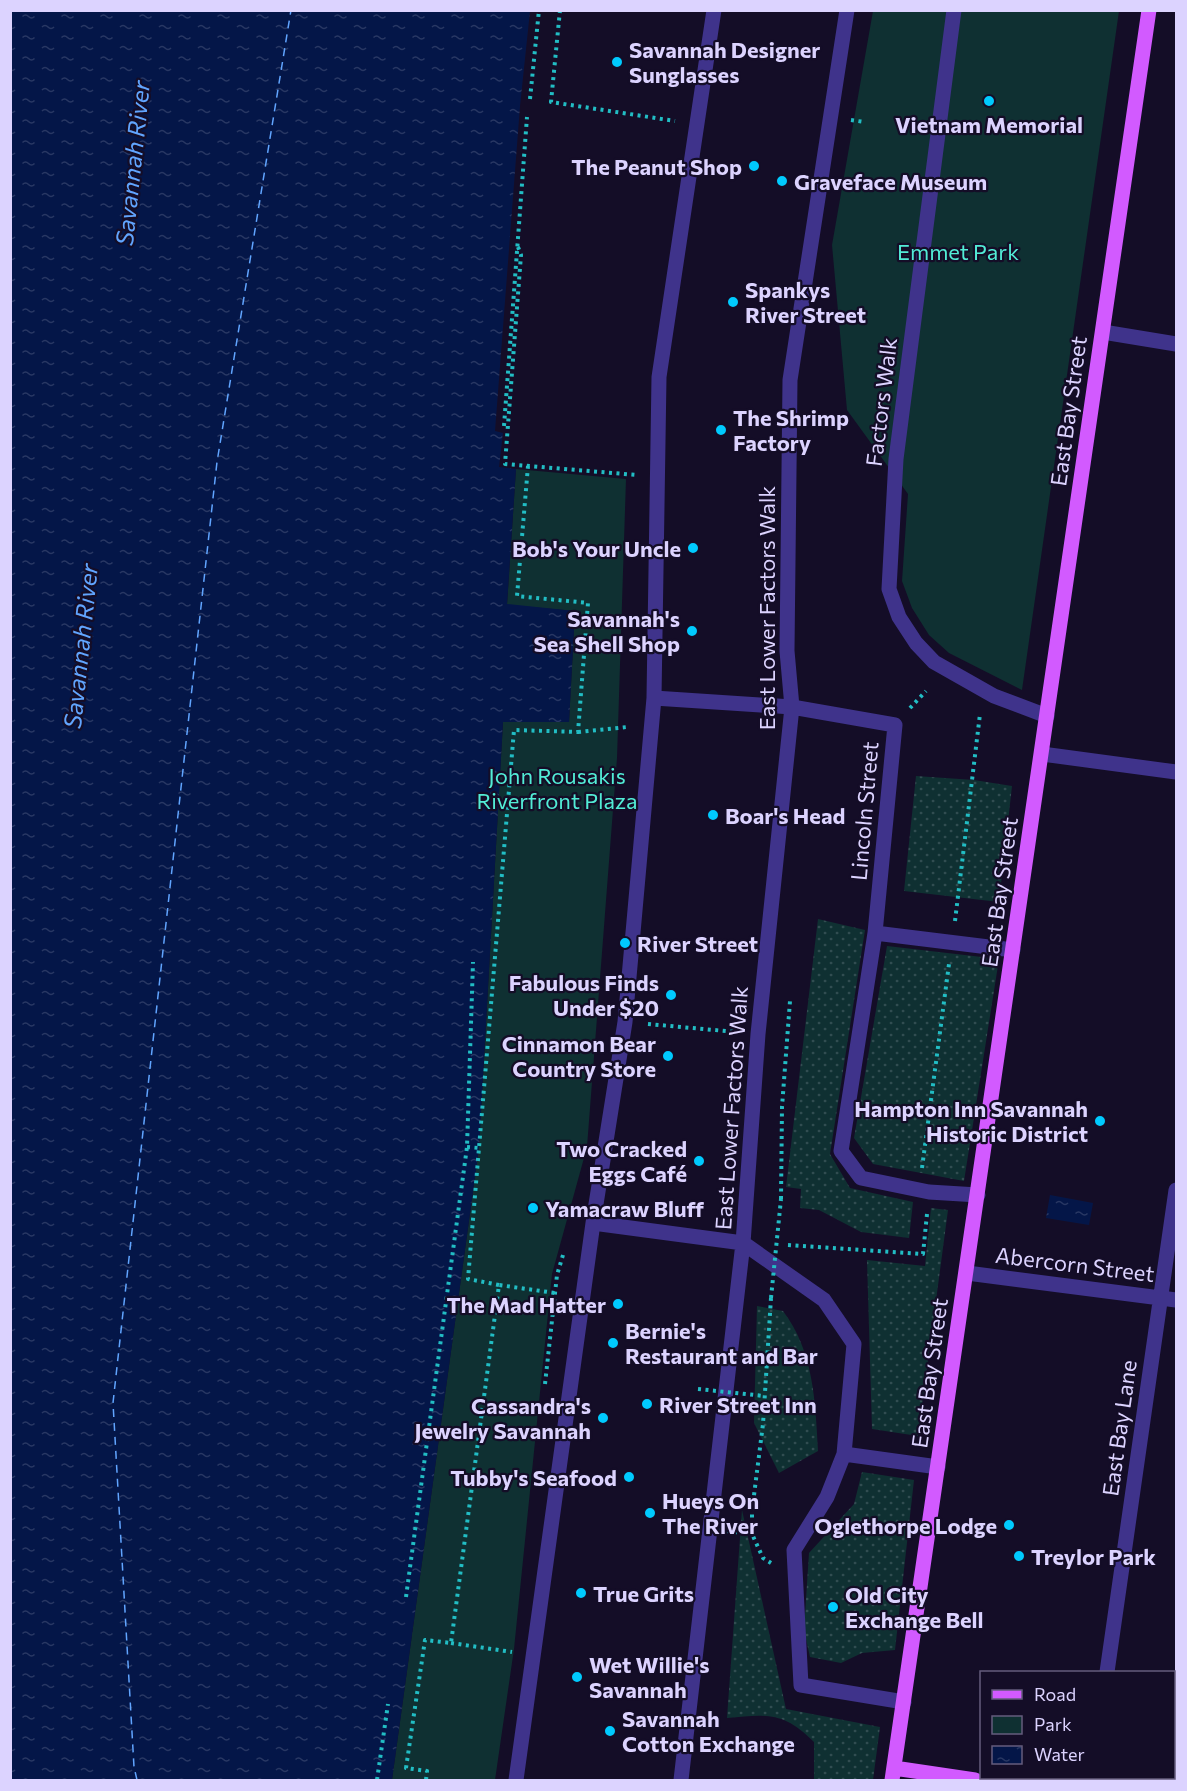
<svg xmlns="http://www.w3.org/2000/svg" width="1187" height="1791" font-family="Commissioner,sans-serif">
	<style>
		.grass { fill: url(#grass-dots) }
		.park { fill: #0f3032 }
		.water { fill: url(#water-ripples) }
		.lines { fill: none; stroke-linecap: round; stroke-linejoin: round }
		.ferry { stroke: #61a5ff; stroke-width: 1.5; stroke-dasharray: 8 6; stroke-linecap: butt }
		.path { stroke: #22bdc4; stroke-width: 4; stroke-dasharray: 3 4.5; stroke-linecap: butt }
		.minor { stroke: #3f338b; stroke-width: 15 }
		.major { stroke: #d25aff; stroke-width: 15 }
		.path-bridge { stroke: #22bdc4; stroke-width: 4; stroke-dasharray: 3 4.5; stroke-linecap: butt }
		.poi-dot { fill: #00cafe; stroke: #140d27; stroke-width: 2 }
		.labels { text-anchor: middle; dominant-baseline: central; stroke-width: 4.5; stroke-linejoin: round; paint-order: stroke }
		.poi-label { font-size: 22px; font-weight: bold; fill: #dcd3ff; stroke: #140d27; text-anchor: start }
		.park-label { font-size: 22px; fill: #52ecd6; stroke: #140d27 }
		.street-label { font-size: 22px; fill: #dcd3ff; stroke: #140d27 }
		.water-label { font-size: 24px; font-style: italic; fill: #61a5ff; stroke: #140d27 }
	</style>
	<defs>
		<pattern id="grass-dots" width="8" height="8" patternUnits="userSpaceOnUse" patternTransform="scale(1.5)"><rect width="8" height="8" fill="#0f3032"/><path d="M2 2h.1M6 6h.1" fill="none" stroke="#314d51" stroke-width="1.8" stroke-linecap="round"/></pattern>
		<pattern id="water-ripples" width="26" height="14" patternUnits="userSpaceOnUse" patternTransform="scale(1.5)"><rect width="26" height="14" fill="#041648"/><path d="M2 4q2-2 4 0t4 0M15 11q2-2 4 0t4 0" fill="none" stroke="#283763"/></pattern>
	</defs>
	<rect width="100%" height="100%" fill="#140d27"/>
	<!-- grass -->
	<path class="grass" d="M916 776 974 780 1012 786 999 902 904 891Z
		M818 919 865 930 830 1154 850 1188 913 1202 909 1238 861 1232 819 1210 800 1208 801 1189 786 1187Z
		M887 946 999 959 964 1181 873 1164 854 1138Z
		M931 1208 948 1210 918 1436 872 1429 867 1260 925 1266Z
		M757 1306 783 1311C814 1352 815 1401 818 1451L779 1473 754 1423Z
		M862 1472 914 1480 895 1650 862 1653 841 1663 810 1657 804 1630 809 1553 854 1504Z
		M742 1510 786 1709 880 1727 873 1780H814V1742C784 1712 768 1714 727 1718Z"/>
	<!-- park -->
	<path class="park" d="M873 11H1119L1022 690 949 653 929 635 912 608 902 581 908 494 847 410 832 245Z
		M516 469 626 479 617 758 587 1147 552 1274 514 1649 495 1780H392L479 1148 503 722H569L575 611 507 605Z"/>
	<!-- water -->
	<path class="water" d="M11 10 530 11 520 106 495 431 503 433 499 467 516 469 507 604 575 611 569 722H503L479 1148 392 1780H11Z
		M1050 1195 1093 1203 1089 1225 1046 1218Z"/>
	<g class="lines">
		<!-- ferry -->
		<path class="ferry" d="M137 1780 134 1767 113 1403 217 462 291 10"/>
		<!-- path -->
		<path class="path" d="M560 10 551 102 675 121
			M530 99 539 10
			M851 120 864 122
			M518 247 521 255 505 464 637 475
			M504 426 527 117
			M910 708 926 691
			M578 732 627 727
			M955 921 980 714
			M648 1024 736 1032
			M467 1147 479 1148
			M922 1168 949 964
			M781 1199 782 1107 790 1001
			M788 1245 923 1254 927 1214
			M499 1285 468 1279 514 730 578 732 588 603 517 596 528 466
			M771 1298 763 1424 752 1511V1534L763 1558 771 1563
			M545 1384 557 1275 563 1255
			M406 1597 467 1147 473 962
			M451 1643 512 1652
			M377 1780 388 1704
			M426 1780 427 1771 406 1768 425 1640 451 1643 499 1285 555 1293"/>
		<!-- minor -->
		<path class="minor" d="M954 10 896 459 889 589 899 617 916 643 934 662 994 696 1047 716
			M1103 332 1176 344
			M654 698 792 707 895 725 875 933 841 1151 861 1178 929 1192 978 1195
			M1042 754 1176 772
			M875 933 1013 950
			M593 1223 743 1243 824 1300 854 1344 844 1454 827 1497 794 1550 801 1685 904 1702
			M967 1273 1176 1300
			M844 1454 938 1467
			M1107 1672 1176 1190
			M516 1780 593 1223 625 1022 654 698 659 377 714 10
			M681 1780 743 1243 758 1034 792 707 787 651 790 380 847 10
			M1092 1780V1778
			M1134 1780 1135 1778"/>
		<!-- major -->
		<path class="major" d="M894 1768 975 1780
			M892 1780 1149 10"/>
		<!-- path-bridge -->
		<path class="path-bridge" d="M771 1298 781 1199
			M698 1389 764 1396
			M682 1526 752 1534"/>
	</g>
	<!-- markers -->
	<g class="poi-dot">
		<circle cx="617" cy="62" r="6"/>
		<circle cx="989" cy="101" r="6"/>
		<circle cx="754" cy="166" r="6"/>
		<circle cx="782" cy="181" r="6"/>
		<circle cx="733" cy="302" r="6"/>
		<circle cx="721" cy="430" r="6"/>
		<circle cx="693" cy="548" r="6"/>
		<circle cx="692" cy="631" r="6"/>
		<circle cx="713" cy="815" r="6"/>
		<circle cx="625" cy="943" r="6"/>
		<circle cx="671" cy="995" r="6"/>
		<circle cx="668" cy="1056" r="6"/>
		<circle cx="1100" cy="1121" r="6"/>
		<circle cx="699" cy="1161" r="6"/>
		<circle cx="533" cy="1208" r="6"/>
		<circle cx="618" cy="1304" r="6"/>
		<circle cx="613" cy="1343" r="6"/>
		<circle cx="647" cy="1404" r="6"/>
		<circle cx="603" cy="1418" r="6"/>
		<circle cx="629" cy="1477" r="6"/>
		<circle cx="650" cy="1513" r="6"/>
		<circle cx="1009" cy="1525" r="6"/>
		<circle cx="1019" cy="1556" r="6"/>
		<circle cx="581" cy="1593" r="6"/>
		<circle cx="833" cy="1607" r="6"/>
		<circle cx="577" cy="1677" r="6"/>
		<circle cx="610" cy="1731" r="6"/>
	</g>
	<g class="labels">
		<!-- poi labels -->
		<g class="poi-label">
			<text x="629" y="49">Savannah Designer<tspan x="629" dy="25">Sunglasses</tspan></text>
			<text x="989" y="124" text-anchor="middle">Vietnam Memorial</text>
			<text x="742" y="166" text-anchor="end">The Peanut Shop</text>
			<text x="794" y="181">Graveface Museum</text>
			<text x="745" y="289">Spankys<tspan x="745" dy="25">River Street</tspan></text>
			<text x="733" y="417">The Shrimp<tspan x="733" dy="25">Factory</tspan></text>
			<text x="681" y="548" text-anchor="end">Bob's Your Uncle</text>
			<text x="680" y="618" text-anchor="end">Savannah's<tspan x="680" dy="25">Sea Shell Shop</tspan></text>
			<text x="725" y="815">Boar's Head</text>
			<text x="637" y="943">River Street</text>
			<text x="659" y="982" text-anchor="end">Fabulous Finds<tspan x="659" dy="25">Under $20</tspan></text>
			<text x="656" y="1043" text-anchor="end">Cinnamon Bear<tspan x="656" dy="25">Country Store</tspan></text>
			<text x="1088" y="1108" text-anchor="end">Hampton Inn Savannah<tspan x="1088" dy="25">Historic District</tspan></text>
			<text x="687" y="1148" text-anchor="end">Two Cracked<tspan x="687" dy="25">Eggs Café</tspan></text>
			<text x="545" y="1208">Yamacraw Bluff</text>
			<text x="606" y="1304" text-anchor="end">The Mad Hatter</text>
			<text x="625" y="1330">Bernie's<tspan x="625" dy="25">Restaurant and Bar</tspan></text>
			<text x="659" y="1404">River Street Inn</text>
			<text x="591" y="1405" text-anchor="end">Cassandra's<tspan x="591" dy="25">Jewelry Savannah</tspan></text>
			<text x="617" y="1477" text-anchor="end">Tubby's Seafood</text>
			<text x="662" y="1500">Hueys On<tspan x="662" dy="25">The River</tspan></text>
			<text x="997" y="1525" text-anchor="end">Oglethorpe Lodge</text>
			<text x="1031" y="1556">Treylor Park</text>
			<text x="593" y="1593">True Grits</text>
			<text x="845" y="1594">Old City<tspan x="845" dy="25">Exchange Bell</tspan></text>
			<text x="589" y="1664">Wet Willie's<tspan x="589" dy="25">Savannah</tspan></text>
			<text x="622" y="1718">Savannah<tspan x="622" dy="25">Cotton Exchange</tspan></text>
		</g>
		<!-- park labels -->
		<g class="park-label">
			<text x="958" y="251">Emmet Park</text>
			<text x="557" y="775">John Rousakis<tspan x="557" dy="25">Riverfront Plaza</tspan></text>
		</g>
		<!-- street labels -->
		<g class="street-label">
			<text transform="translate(881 402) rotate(-83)">Factors Walk</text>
			<text transform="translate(1068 411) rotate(-82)">East Bay Street</text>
			<text transform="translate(766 608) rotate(-90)">East Lower Factors Walk</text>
			<text transform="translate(864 811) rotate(-85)">Lincoln Street</text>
			<text transform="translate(999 892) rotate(-82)">East Bay Street</text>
			<text transform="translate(731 1108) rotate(-86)">East Lower Factors Walk</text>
			<text transform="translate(1075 1264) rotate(7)">Abercorn Street</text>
			<text transform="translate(929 1373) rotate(-82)">East Bay Street</text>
			<text transform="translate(1119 1428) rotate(-82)">East Bay Lane</text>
		</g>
		<!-- water labels -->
		<g class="water-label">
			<text transform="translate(132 163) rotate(-84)">Savannah River</text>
			<text transform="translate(80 646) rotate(-84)">Savannah River</text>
		</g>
	</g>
	<!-- border -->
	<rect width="1187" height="1791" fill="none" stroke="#dcd3ff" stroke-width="24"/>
	<!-- legend -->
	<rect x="980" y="1671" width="195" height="108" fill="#140d27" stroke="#645c7d" stroke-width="1.5"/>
	<rect x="992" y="1690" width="30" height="9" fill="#d25aff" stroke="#645c7d" stroke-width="1.5"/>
	<text x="1034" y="1701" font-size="18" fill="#dcd3ff">Road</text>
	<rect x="992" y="1716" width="30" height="18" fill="#0f3032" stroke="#645c7d" stroke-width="1.5"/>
	<text x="1034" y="1731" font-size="18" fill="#dcd3ff">Park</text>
	<rect x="992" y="1746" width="30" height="18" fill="url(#water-ripples)" stroke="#645c7d" stroke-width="1.5"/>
	<text x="1034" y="1761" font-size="18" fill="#dcd3ff">Water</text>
</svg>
